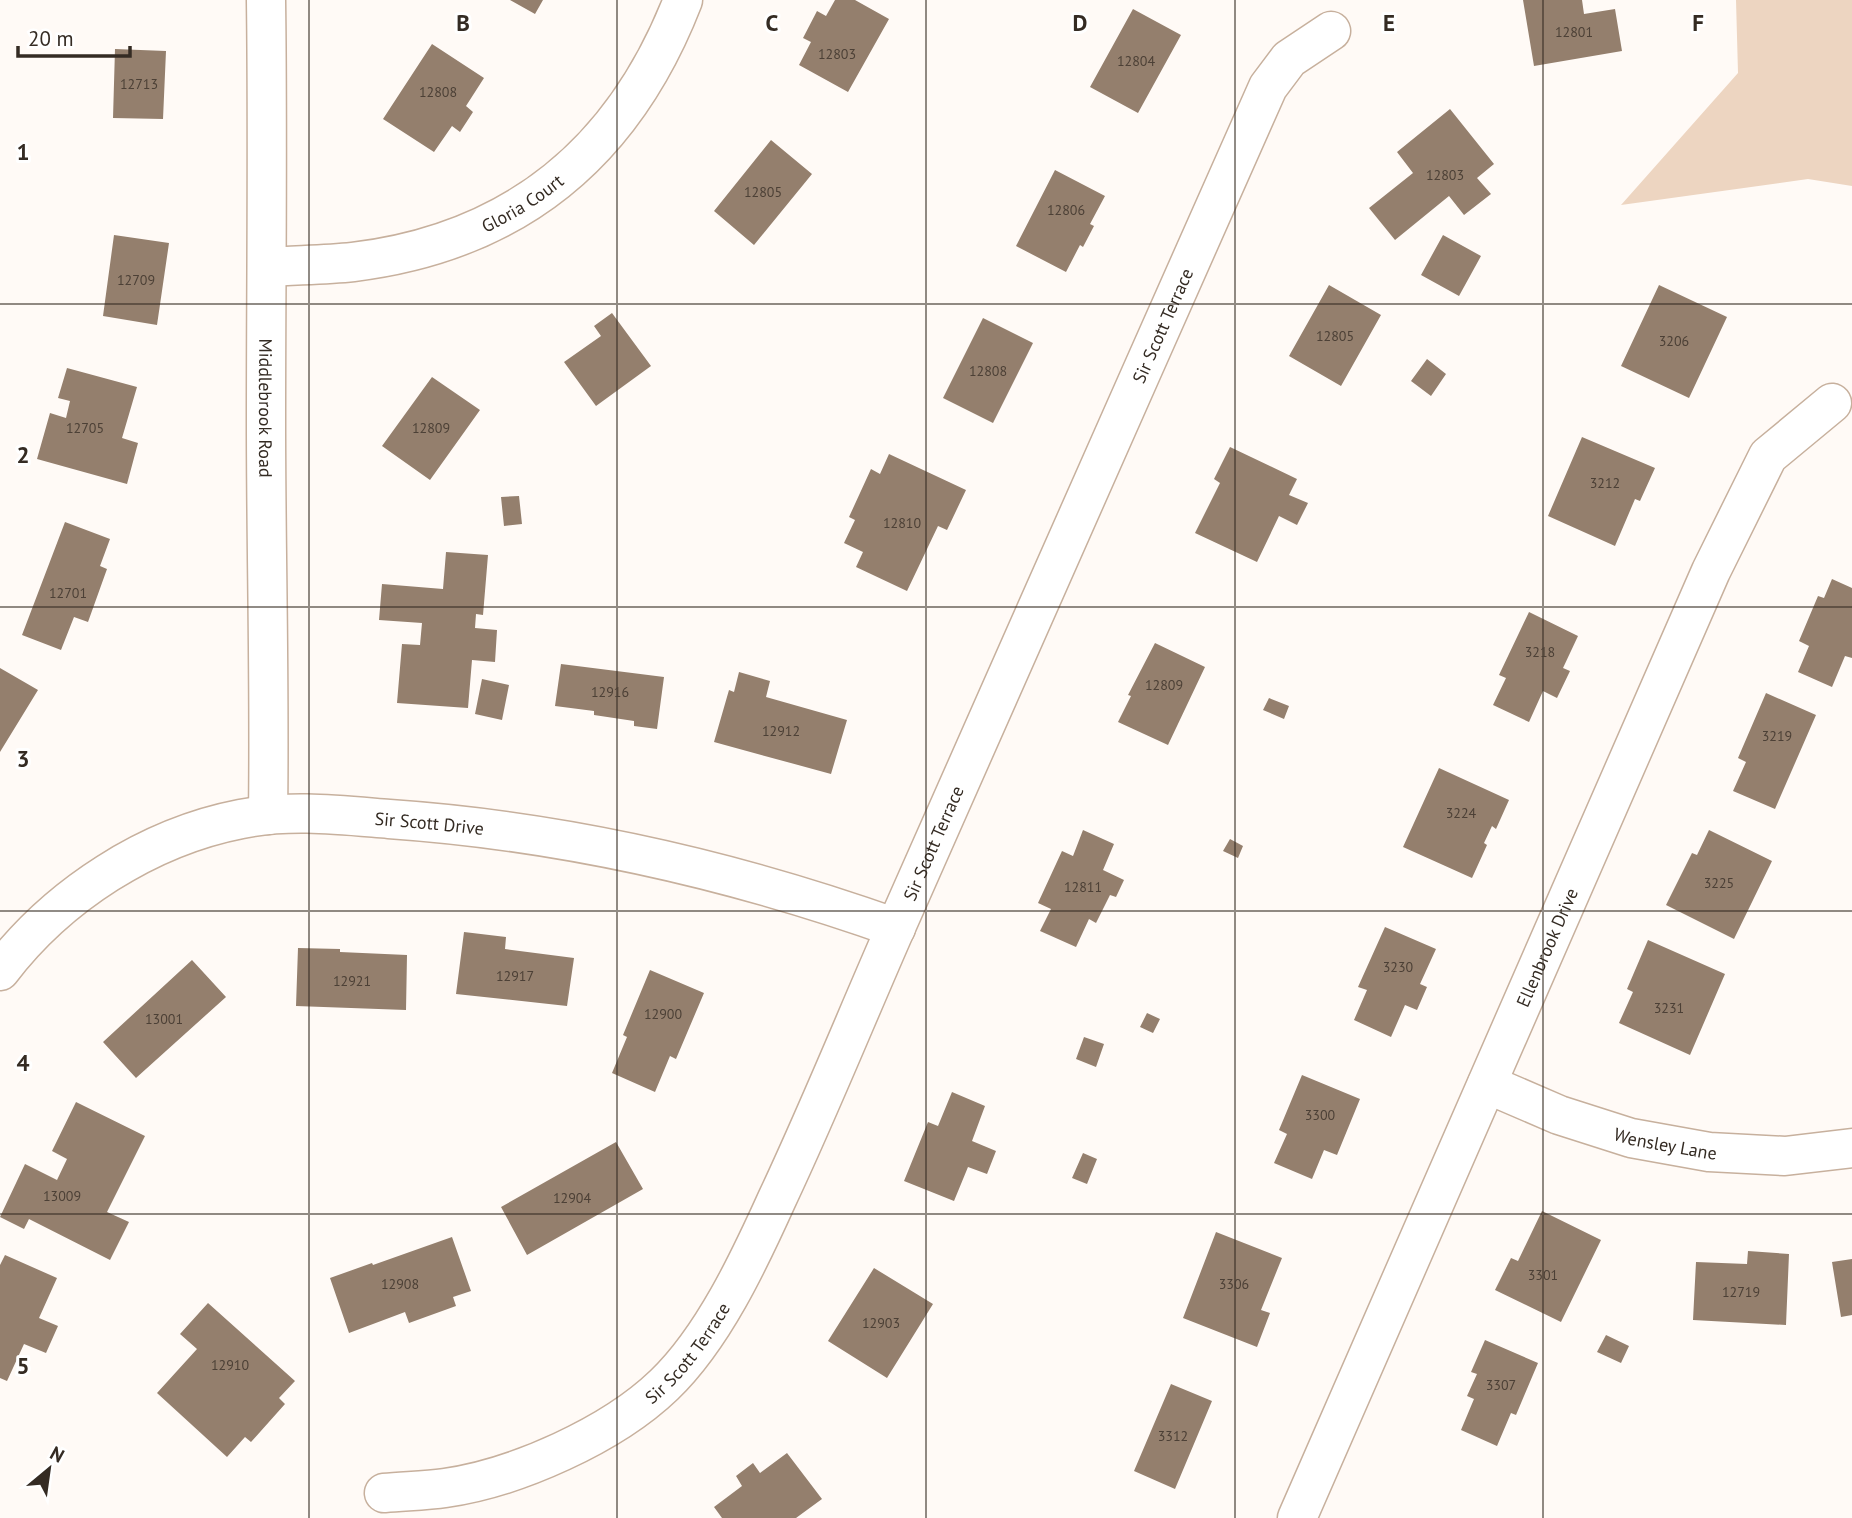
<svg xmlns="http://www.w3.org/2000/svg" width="1852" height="1518" font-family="'PT Sans',sans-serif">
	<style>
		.green { fill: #edd5c1 }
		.building { fill: #947f6d }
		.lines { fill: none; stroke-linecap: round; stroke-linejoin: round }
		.street-casing { stroke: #c7b09d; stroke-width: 41 }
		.street { stroke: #fff; stroke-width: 38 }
		.grid { fill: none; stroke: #342b23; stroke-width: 2; stroke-opacity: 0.55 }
		.labels { text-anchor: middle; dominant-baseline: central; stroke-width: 6; stroke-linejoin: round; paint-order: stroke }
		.number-label { font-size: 14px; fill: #4c4036 }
		.street-label { font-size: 18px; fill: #342b23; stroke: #fff }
		.grid-label { font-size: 23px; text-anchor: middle; font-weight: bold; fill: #342b23; stroke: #fff; stroke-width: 6; stroke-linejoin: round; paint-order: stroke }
	</style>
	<rect width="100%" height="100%" fill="#fffaf6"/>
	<!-- green -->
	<path class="green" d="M1736 0H1852V186L1808 179 1621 205 1738 73Z"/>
	<!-- building -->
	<path class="building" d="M510 0H543L535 14Z
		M835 0H855L889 19 848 92 799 65 811 42 803 38 817 11 826 16Z
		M1523 0H1582L1584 14 1615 9 1622 51 1534 66Z
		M1133 9 1181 35 1138 113 1090 87Z
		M432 44 484 78 466 106 473 112 460 132 452 126 434 152 383 119Z
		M115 49 166 51 163 119 113 118Z
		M1450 109 1494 164 1477 178 1491 194 1464 215 1449 196 1395 240 1369 208 1413 173 1397 152Z
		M771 140 812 174 754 245 714 211Z
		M1055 170 1105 196 1090 224 1094 226 1083 247 1080 245 1066 272 1016 246Z
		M114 235 169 243 157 325 103 316Z
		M1443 235 1481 256 1459 296 1421 275Z
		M1329 285 1381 315 1341 386 1289 356Z
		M1659 285 1727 317 1689 398 1621 366Z
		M612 313 651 366 596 406 564 362 601 336 594 326Z
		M983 318 1033 343 993 423 943 398Z
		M1427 359 1446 374 1431 396 1411 381Z
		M67 368 137 387 122 438 138 443 127 484 37 459 50 413 66 418 70 401 58 398Z
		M432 377 480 410 430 480 382 446Z
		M1582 437 1655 468 1640 501 1635 499 1615 546 1548 516Z
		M1230 447 1297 479 1289 495 1308 503 1297 525 1279 516 1257 562 1195 533 1220 483 1214 479Z
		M889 454 966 490 947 530 938 526 907 591 856 567 863 552 844 543 855 520 849 517 871 469 880 474Z
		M519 496 522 524 504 526 501 497Z
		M65 522 110 539 100 566 107 569 88 622 74 617 61 650 22 635Z
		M446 552 488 555 483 615 476 614 475 628 497 630 495 662 472 660 468 708 397 703 402 644 420 645 422 623 379 620 382 584 443 589Z
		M1832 579 1852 588V658L1845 656 1832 687 1798 672 1809 646 1799 641 1818 596 1824 598Z
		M1529 612 1578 636 1563 668 1570 671 1557 698 1543 691 1529 722 1493 705 1506 678 1499 675Z
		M1155 643 1205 667 1168 745 1118 722 1131 696 1128 695Z
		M561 664 664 677 657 729 634 726V721L594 715V711L555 706Z
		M0 668 38 690 0 752Z
		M739 672 770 681 766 697 847 720 831 774 714 742 729 690 734 692Z
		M482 679 509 685 502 720 475 714Z
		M1766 693 1816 715 1775 809 1733 791 1746 762 1738 758Z
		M1269 698 1289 706 1284 719 1263 710Z
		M1439 768 1509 800 1496 829 1492 826 1484 843 1487 845 1472 878 1403 847Z
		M1083 830 1114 844 1103 870 1124 880 1116 897 1110 895 1096 923 1089 919 1076 947 1040 931 1051 909 1038 903 1062 851 1073 856Z
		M1709 830 1772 861 1734 939 1666 905 1692 853 1697 855Z
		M1230 839 1243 846 1238 858 1223 851Z
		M1385 927 1436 949 1420 984 1427 987 1417 1010 1405 1005 1391 1037 1354 1020 1367 990 1358 987Z
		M464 932 506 937 505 949 574 958 567 1006 456 994Z
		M1648 940 1725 974 1690 1055 1619 1023 1633 992 1627 989Z
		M298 948 340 949V952L407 955 406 1010 296 1006Z
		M192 960 226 997 136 1078 103 1042Z
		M650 970 704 993 676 1059 670 1056 655 1092 612 1073 627 1037 623 1035Z
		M1147 1013 1160 1019 1153 1033 1140 1027Z
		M1084 1037 1104 1044 1096 1067 1076 1059Z
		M1302 1075 1360 1099 1337 1155 1324 1150 1312 1179 1274 1163 1287 1134 1279 1130Z
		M952 1092 985 1106 972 1141 996 1151 987 1174 968 1167 954 1201 904 1181 928 1122 938 1126Z
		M76 1102 145 1136 107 1212 129 1222 110 1260 29 1219 24 1229 0 1217 25 1164 57 1180 67 1159 52 1151Z
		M616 1142 643 1189 527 1255 501 1207Z
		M1083 1153 1097 1159 1087 1184 1072 1178Z
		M1542 1211 1601 1240 1561 1322 1495 1290 1511 1258 1518 1261Z
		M1216 1232 1282 1258 1261 1310 1270 1313 1257 1347 1183 1318Z
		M452 1237 471 1291 453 1297 456 1306 409 1323 405 1312 349 1333 330 1278 372 1263 373 1265Z
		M1748 1251 1789 1254 1786 1325 1693 1320 1696 1262 1747 1264Z
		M5 1255 57 1278 39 1318 58 1326 46 1353 24 1344 7 1381 0 1378V1265Z
		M1852 1259V1315L1841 1317 1832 1262Z
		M874 1268 933 1304 887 1378 828 1341Z
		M208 1303 295 1381 279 1398 285 1404 251 1442 245 1437 227 1457 157 1393 197 1349 180 1334Z
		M1606 1335 1629 1346 1621 1363 1597 1352Z
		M1485 1340 1538 1363 1516 1415 1511 1413 1497 1446 1461 1430 1474 1399 1467 1396 1477 1374 1471 1372Z
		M1171 1384 1212 1401 1175 1489 1134 1471Z
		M787 1453 822 1499 796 1518H722L714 1507 742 1486 736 1476 753 1463 760 1473Z"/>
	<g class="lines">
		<defs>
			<g id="street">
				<path id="s1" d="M266 0C268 141 266 282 266 423 266 554 270 684 268 815"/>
				<path id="s2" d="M268 267C296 265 325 265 353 262 516 242 624 152 683 0"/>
				<path id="s3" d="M0 971C58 895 148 837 241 819 290 809 340 815 389 819 562 831 733 870 896 928"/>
				<path id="s4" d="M1487 1084 1559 1115 1631 1138 1709 1152 1785 1156 1852 1148"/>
				<path id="s5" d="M384 1493C404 1491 425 1491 445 1488 516 1478 612 1435 664 1385 713 1338 749 1261 777 1199 819 1110 856 1018 896 927 1019 647 1144 367 1268 87L1289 59 1331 31"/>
				<path id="s6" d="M1297 1518 1711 571 1768 456 1832 403"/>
			</g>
		</defs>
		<!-- street casing -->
		<use href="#street" class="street-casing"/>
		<!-- street -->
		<use href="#street" class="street"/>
	</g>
	<!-- grid -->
	<path class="grid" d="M309 0V1518M617 0V1518M926 0V1518M1235 0V1518M1543 0V1518M0 304H1852M0 607H1852M0 911H1852M0 1214H1852"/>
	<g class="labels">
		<!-- number labels -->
		<g class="number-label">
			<text x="1574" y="32">12801</text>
			<text x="837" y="54">12803</text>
			<text x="1136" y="61">12804</text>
			<text x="139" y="84">12713</text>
			<text x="438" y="92">12808</text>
			<text x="1445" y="175">12803</text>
			<text x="763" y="192">12805</text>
			<text x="1066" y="210">12806</text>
			<text x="136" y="280">12709</text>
			<text x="1335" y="336">12805</text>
			<text x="1674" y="341">3206</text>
			<text x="988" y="371">12808</text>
			<text x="85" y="428">12705</text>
			<text x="431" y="428">12809</text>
			<text x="1605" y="483">3212</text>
			<text x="902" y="523">12810</text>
			<text x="68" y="593">12701</text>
			<text x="1540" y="652">3218</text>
			<text x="1164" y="685">12809</text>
			<text x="610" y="692">12916</text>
			<text x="781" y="731">12912</text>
			<text x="1777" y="736">3219</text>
			<text x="1461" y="813">3224</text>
			<text x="1719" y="883">3225</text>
			<text x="1083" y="887">12811</text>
			<text x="1398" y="967">3230</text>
			<text x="515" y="976">12917</text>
			<text x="352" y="981">12921</text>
			<text x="1669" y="1008">3231</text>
			<text x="663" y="1014">12900</text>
			<text x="164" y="1019">13001</text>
			<text x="1320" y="1115">3300</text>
			<text x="62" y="1196">13009</text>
			<text x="572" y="1198">12904</text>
			<text x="1543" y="1275">3301</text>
			<text x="400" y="1284">12908</text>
			<text x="1234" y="1284">3306</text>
			<text x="1741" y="1292">12719</text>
			<text x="881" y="1323">12903</text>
			<text x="230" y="1365">12910</text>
			<text x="1501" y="1385">3307</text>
			<text x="1173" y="1436">3312</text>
		</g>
		<!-- street labels -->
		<g class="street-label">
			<text stroke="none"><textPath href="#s2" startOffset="266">Gloria Court</textPath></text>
			<text stroke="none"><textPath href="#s5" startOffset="1480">Sir Scott Terrace</textPath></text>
			<text stroke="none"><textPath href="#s1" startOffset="408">Middlebrook Road</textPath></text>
			<text stroke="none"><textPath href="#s3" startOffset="480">Sir Scott Drive</textPath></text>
			<text stroke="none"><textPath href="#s5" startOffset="914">Sir Scott Terrace</textPath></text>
			<text stroke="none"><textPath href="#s6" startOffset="623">Ellenbrook Drive</textPath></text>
			<text stroke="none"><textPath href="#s4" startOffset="189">Wensley Lane</textPath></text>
			<text stroke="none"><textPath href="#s5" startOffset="346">Sir Scott Terrace</textPath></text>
		</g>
	</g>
	<g class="grid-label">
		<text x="463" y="31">B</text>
		<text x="772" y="31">C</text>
		<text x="1080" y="31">D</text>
		<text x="1389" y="31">E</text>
		<text x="1698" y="31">F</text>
		<text x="23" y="160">1</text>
		<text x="23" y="463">2</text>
		<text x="23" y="767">3</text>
		<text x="23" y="1071">4</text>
		<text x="23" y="1374">5</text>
	</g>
	<!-- north arrow -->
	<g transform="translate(49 1469) rotate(29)" stroke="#ffffff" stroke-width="5" paint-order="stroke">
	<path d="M0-5L12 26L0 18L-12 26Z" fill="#342b23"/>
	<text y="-10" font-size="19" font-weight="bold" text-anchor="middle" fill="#342b23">N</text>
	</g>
	<!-- scale -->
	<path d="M18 46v10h112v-10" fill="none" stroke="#342b23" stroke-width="3.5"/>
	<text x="28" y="46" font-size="21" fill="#342b23" stroke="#ffffff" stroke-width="5" paint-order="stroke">20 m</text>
</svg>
